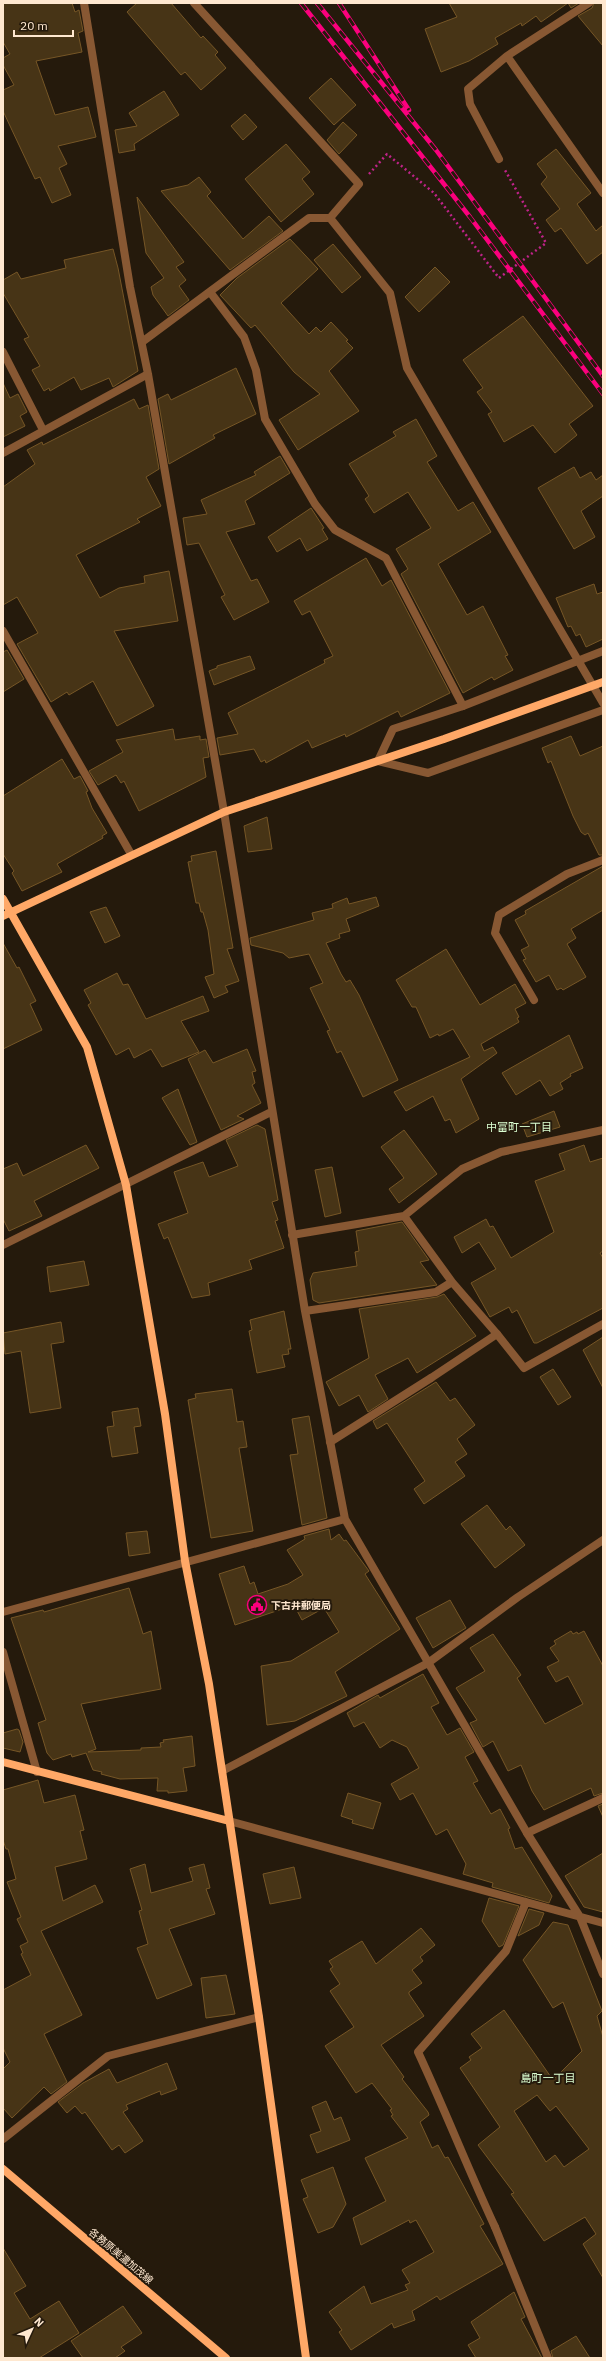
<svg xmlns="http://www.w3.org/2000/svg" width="606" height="2361" font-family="'IBM Plex Sans','Noto Sans JP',sans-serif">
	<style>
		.building { fill: #473416; stroke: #765626; fill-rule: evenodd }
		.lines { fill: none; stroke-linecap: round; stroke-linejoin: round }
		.path { stroke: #c0238a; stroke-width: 2.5; stroke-dasharray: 2 3; stroke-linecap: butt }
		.lane { stroke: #885833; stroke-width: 8 }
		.street { stroke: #885833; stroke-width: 8 }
		.secondary { stroke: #ffa867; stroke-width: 8 }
		.rail-casing { stroke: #fb007d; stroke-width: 4.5 }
		.rail { stroke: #251a0c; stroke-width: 3; stroke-dasharray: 9; stroke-linecap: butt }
		.labels { text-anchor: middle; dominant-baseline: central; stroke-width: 4; stroke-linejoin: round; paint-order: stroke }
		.poi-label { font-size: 10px; font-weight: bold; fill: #ffe8d0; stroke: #251a0c; text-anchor: start }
		.street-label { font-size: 10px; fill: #ffe8d0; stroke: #251a0c }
		.neighbourhood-label { font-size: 11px; fill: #dcffd2; stroke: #251a0c }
	</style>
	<rect width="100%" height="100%" fill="#251a0c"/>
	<!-- building -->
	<path class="building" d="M3 3H72L75 12 79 10 83 31 78 33 82 52 36 61 55 115 88 107 96 137 58 146 67 164 59 168 71 195 52 203 40 177 35 179 3 111V90L14 85 3 65V58L10 54 3 42Z
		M137 3H171L201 38 203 36 218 52 215 55 226 68 201 90 185 72 181 75 127 12Z
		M449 3H579L571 8 568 3 541 22 536 16 522 26 521 23 495 38 498 44 469 61 441 72 425 29 457 17Z
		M594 3H603V46L578 16 592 8Z
		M331 78 356 105 334 125 309 98Z
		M164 91 179 115 134 144 135 150 119 153 115 130 137 126 129 113Z
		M245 114 257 127 243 140 231 126Z
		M343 122 357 135 339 154 327 140Z
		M286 144 310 172 302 179 314 194 281 222 245 179Z
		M556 149 591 193 577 204 596 231 603 225V252L587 264 561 228 555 232 546 220 560 209 541 184 547 177 537 164Z
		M199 177 211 192 207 196 243 239 269 216 283 231 230 270 161 191 188 185Z
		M137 197 184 262 176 267 186 280 179 286 189 300 168 316 153 295 151 287 164 278 146 253Z
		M290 239 318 269 281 303 309 334 316 327 321 332 331 322 348 340 346 341 353 348 329 371 359 411 298 450 279 420 320 394 294 372 255 325 251 328 220 295 237 278Z
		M333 244 361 277 342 293 314 260Z
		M113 249 118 268 138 371 113 387 109 378 81 390 74 377 50 391 49 388 44 391 32 370 40 366 24 339 29 337 3 293V280L17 272 21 279 66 268 64 260Z
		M435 267 450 282 419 312 405 297Z
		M523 316 593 406 569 424 577 435 555 453 533 425 504 442 488 414 492 412 477 392 483 388 463 360Z
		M236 368 256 414 213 435 215 438 169 464 158 399 168 394 171 400Z
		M3 383 10 398 18 394 27 412 20 416 25 426 3 437Z
		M134 399 139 409 148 405 159 469 146 477 161 506 137 519 140 522 76 555 100 598 119 588 145 583 144 576 169 571 178 621 114 631 154 706 117 726 93 681 69 695 67 692 51 702 17 644 38 633 17 597 3 605V487L35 464 27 450 42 442 43 445Z
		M416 419 437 456 427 462 458 511 473 502 491 532 438 564 467 615 483 606 508 655 505 656 513 670 494 680 492 677 463 693 401 574 408 569 396 549 431 528 408 492 374 513 365 499 369 496 349 464 396 436 393 432Z
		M280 456 290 473 245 501 255 524 226 532 251 581 257 579 269 602 234 620 221 597 225 595 199 543 187 545 183 518 207 514 201 500 256 475 254 472Z
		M574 467 580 478 591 472 596 480 603 475V496L581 511 595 537 574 549 538 488Z
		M311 508 324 528 322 529 328 539 307 551 300 538 277 552 268 537Z
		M366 558 382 586 391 580 450 693 401 717 398 711 346 737 345 734 312 748 308 740 266 763 265 760 261 762 254 749 220 755 217 738 238 734 228 713 325 663 324 660 333 656 310 611 302 615 294 601Z
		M594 584 597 594 603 592V639L586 647 580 634 576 636 571 626 568 627 556 598Z
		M7 650 24 679 3 692V652Z
		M250 656 255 669 214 685 209 671 217 668V666Z
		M173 729 175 740 200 736V740L206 739 209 757 203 758 206 777 139 811 124 781 121 783 116 775 98 785 89 771 123 752 116 740Z
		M571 736 580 756 603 746V855H599L588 833 585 835 581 832 573 816 551 761 548 763 542 748Z
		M62 759 74 779 80 776 88 791 86 792 92 808 107 833 102 836 103 838 57 864 62 872 22 891 12 873 14 871 3 854V796Z
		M267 817 272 849 248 852 244 826Z
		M216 851 233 948 227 949 239 981 225 986 228 992 214 998 205 977 214 974 208 930 203 912H201L199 903H196L188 862 192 861 191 856Z
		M603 866V910L571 929 576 938 567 944 586 977 563 990 561 988 557 990 549 975 536 982 523 960 526 959 521 950 529 946 515 920 526 914 525 911Z
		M376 897 379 906 346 919 350 931 339 934 340 938 326 943 341 974 346 982 350 980 359 995 398 1080 363 1097 341 1051 337 1053 327 1031 330 1030 310 988 323 983 309 954 289 958 283 953 251 945 250 938 314 920 312 913 333 908 332 904 347 898 349 904Z
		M106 907 120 936 105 943 90 912Z
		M3 943 17 968 19 967 36 1001 30 1004 42 1030 3 1049Z
		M446 949 480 1005 515 984 526 1003 515 1009 519 1017 517 1018 519 1022 481 1044 484 1051 493 1047 497 1053 461 1079 479 1119 456 1133 450 1119 445 1121 433 1096 406 1111 394 1092 470 1057 453 1029 439 1036 438 1034 430 1038 416 1007H412L396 980Z
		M117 973 123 985 128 984 146 1019 203 996 209 1011 181 1021 199 1052 162 1067 151 1049 134 1058 129 1048 116 1055 88 1005 91 1003 84 990Z
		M569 1035 583 1068 570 1074 571 1076 560 1083 563 1089 550 1096 540 1080 516 1095 502 1073Z
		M247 1049 256 1071 252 1072 255 1083 252 1085 261 1103 237 1116 244 1119 221 1130 188 1059 205 1050 213 1063Z
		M178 1089 197 1142 190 1145 162 1098Z
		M554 1111 560 1127 527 1137 522 1124Z
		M257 1125 265 1129 278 1200 272 1202 278 1220 275 1221 284 1248 249 1260 252 1269 208 1283 210 1295 192 1298 168 1237 164 1239 158 1224 188 1213 174 1172 203 1162 209 1177 238 1166 226 1140Z
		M404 1130 437 1174 399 1203 389 1189 404 1178 381 1147Z
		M86 1145 99 1168 34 1201 42 1216 9 1231 3 1219V1169L17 1163 23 1176Z
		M584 1145 590 1162 603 1158V1251L600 1253 603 1258V1308L537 1343H534L517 1310 512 1313 509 1307 490 1317 471 1283 496 1269 479 1242 462 1253 454 1237 486 1219 490 1227 493 1226 511 1258 554 1232 535 1181 565 1170 559 1154Z
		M332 1167 341 1213 325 1217 315 1170Z
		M402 1222 429 1260 420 1262 437 1285 319 1303 313 1300 310 1280 313 1273 357 1266 355 1252 359 1251 356 1231Z
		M84 1261 89 1285 50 1292 47 1267Z
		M444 1294 476 1336 417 1373 408 1358 375 1375 388 1399 368 1412 359 1395 339 1406 326 1382 369 1358 359 1309 437 1297Z
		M284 1311 291 1349H288L289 1354 282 1355 285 1367 257 1373 249 1331 252 1330 250 1320Z
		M61 1322 64 1342 51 1344 61 1408 30 1413 21 1351 5 1354 3 1333Z
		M603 1337V1388L583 1350Z
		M553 1369 571 1397 558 1405 540 1377Z
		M436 1382 450 1401 455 1398 475 1425 457 1439 467 1454 455 1462 465 1476 424 1504 414 1489 425 1481 387 1423 377 1429 373 1421Z
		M232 1389 237 1422 243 1421 247 1447 239 1448 253 1531 211 1538 188 1400 196 1398 195 1394Z
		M138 1408 141 1426 134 1427 138 1453 112 1457 107 1427 114 1426 112 1412Z
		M309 1416 327 1518 302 1525 290 1455 298 1454 292 1419Z
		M487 1505 506 1530 510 1526 525 1545 495 1568 461 1524Z
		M329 1529 331 1540 339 1534 344 1541 346 1540 369 1571 365 1574 400 1629 335 1672 347 1696 295 1721 267 1725 261 1666 291 1661 339 1632 324 1608 302 1620 294 1605 235 1625 219 1574 244 1566 250 1584 254 1582 258 1594 288 1584 303 1575 287 1550 305 1539 304 1536Z
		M147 1531 150 1553 129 1556 126 1533Z
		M129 1588 143 1634 151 1631 161 1689 81 1704 96 1749 88 1752 141 1750V1748L161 1747 160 1743 164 1742 163 1740 192 1736 195 1766 183 1768 187 1791 168 1793V1791H157L158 1778 120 1779 101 1774 102 1772 93 1770 86 1753 72 1757 71 1754 53 1760 47 1753 38 1723 46 1720 11 1618 43 1610 44 1612Z
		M450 1600 466 1628 433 1648 416 1618Z
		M571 1631 573 1634 577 1632 578 1634 584 1631 603 1666V1793L594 1796 591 1788 544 1810 532 1791 521 1765 508 1771 493 1741 483 1747 470 1723 477 1720 456 1688 485 1671 470 1648 493 1634 521 1675 517 1678 545 1724 583 1704 568 1676 556 1682 547 1667 559 1661 550 1648 556 1644 554 1641Z
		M423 1674 439 1703 431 1707 447 1735 460 1728 474 1752 465 1757 478 1781 473 1783 491 1814 500 1809 510 1828 508 1829 515 1849 522 1847 552 1896 549 1903 492 1887 493 1883 463 1874 466 1864 447 1829 436 1835 413 1793 400 1800 391 1784 419 1768 407 1747 392 1740 380 1748 364 1722 354 1727 347 1713 378 1695 380 1698 387 1694Z
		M17 1729 19 1730 23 1742 20 1752 3 1748V1733Z
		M38 1780 44 1803 75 1795 84 1830 80 1831 87 1859 55 1867 63 1901 95 1885 103 1902 41 1931 82 2015 44 2034 67 2082 51 2094 44 2087 12 2118 3 2108V2069L10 2062 3 2048V1990L31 1975 21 1954 23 1953 20 1946 28 1942 17 1919 21 1917 7 1882 16 1879 8 1849H6L3 1840V1790Z
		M348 1793 381 1803 373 1829 352 1823 353 1820 341 1816Z
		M603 1804V1817L598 1806Z
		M603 1853V1912L584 1907 565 1876Z
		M145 1864 151 1893 193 1881 189 1868 204 1864 210 1888 206 1889 215 1914 169 1929 192 1985 157 1999 137 1948 148 1944 139 1911 142 1910 130 1869Z
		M294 1867 301 1898 270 1904 263 1874Z
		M489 1898 519 1906 503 1945 499 1947 482 1921Z
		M529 1909 544 1913 539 1925 518 1936Z
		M553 1922 568 1925 602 2011 597 2016 603 2037V2278L583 2244 596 2234 585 2217 544 2241 511 2194 514 2193 478 2145 500 2127 460 2068 471 2060 469 2057 482 2048 471 2034 504 2010 553 2080 582 2051 563 2002 553 2008 523 1960ZM537 2095 550 2111 556 2106 589 2149 564 2167 555 2155 546 2162 514 2111Z
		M421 1928 435 1945 420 1957 423 1961 412 1970 422 1983 409 1992V1994L424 2016 381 2045 404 2077 402 2079 428 2112 429 2115 420 2122 432 2148 438 2145 445 2158 448 2157 484 2224 480 2226 503 2264 440 2300 437 2296 412 2311 415 2320 394 2328 392 2323 351 2350 339 2332 342 2330 329 2312 364 2286 371 2304 408 2290 405 2285 410 2283 402 2270 434 2252 416 2220 410 2223 409 2220 361 2245 353 2218 386 2201 365 2158 408 2138 391 2116 393 2115 390 2110 392 2109 372 2083 356 2093 325 2046 354 2027 330 1991 340 1984 330 1969 333 1967 329 1961 362 1941 376 1964Z
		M226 1975 235 2014 206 2018 201 1978Z
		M167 2063 177 2089 161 2095 160 2091 126 2105 128 2109 123 2112 143 2141 125 2153 119 2145 112 2150 85 2112 82 2114 75 2106 67 2113 58 2102 83 2083 109 2069 117 2083Z
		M326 2101 334 2120 341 2117 350 2140 317 2153 310 2135 321 2131 312 2107Z
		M333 2167 346 2204 333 2227 318 2233 303 2199 308 2197 301 2180Z
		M3 2248 26 2286 14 2293 30 2319 59 2301 79 2333 39 2358H3Z
		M514 2292 525 2317 521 2319 542 2358H476L468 2345 480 2338 471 2322Z
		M123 2306 142 2333 121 2347 125 2351 115 2358H83L71 2341Z
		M576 2336 590 2358H553L551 2351Z"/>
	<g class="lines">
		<!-- path -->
		<path class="path" d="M369 174 387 154 434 193 499 278 546 243 505 170"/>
		<!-- lane -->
		<path class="lane" d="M210 292 244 337 256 370 265 419 315 504 335 530 386 558 463 706
			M142 342 309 218H330
			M534 1000 495 933 499 915 567 874 603 860
			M497 1334 524 1368 603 1324
			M330 1442 431 1378
			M527 1833 603 1798
			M495 2227 548 2358"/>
		<!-- street -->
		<path class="street" d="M84 3 130 287 148 374 224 812 305 1311 345 1519 527 1833 580 1917 603 1974
			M194 3 359 184 330 218 390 293 407 368 603 703
			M507 56 603 193
			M499 159 470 104 468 89 507 56 589 3
			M3 352 43 430
			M3 453 148 374
			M3 631 131 854
			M603 651 463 706 393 729 378 761 428 773 603 710
			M404 1216 452 1282 497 1334 431 1378
			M292 1235 404 1216 462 1169 501 1152 603 1130
			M3 1245 271 1112
			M305 1311 436 1292 452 1282
			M3 1612 345 1519
			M3 1652 37 1772
			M222 1771 428 1663 518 1597 603 1540
			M229 1821 603 1923
			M3 2139 108 2056 259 2017
			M495 2227C468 2169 445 2110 418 2052L506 1951 526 1902"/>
		<!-- secondary -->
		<path class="secondary" d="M3 899 87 1047 126 1185 165 1414 185 1561 209 1684 259 2017 306 2358
			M3 916 224 812 444 739 603 682
			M3 1762 229 1821
			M3 2169 226 2358"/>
		<defs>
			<path id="rail" d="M301 3 470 217 603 394
				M317 3 436 150 603 376
				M339 3 409 110"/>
		</defs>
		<!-- rail casing -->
		<use href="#rail" class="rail-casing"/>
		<!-- rail -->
		<use href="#rail" class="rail"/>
	</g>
	<!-- icons -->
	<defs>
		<symbol id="civic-ring" viewBox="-11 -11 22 22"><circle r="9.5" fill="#251a0c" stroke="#fb007d" stroke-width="1.5"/><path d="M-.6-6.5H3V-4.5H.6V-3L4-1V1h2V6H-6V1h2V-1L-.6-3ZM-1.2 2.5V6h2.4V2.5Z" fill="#fb007d"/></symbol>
	</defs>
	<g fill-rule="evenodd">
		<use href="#civic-ring" x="246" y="1594" width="22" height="22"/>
	</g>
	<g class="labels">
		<!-- poi labels -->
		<g class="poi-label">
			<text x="271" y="1605">下古井郵便局</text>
		</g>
		<!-- street labels -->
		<g class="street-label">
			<text transform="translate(121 2256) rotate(40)">各務原美濃加茂線</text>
		</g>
		<!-- neighbourhood labels -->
		<g class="neighbourhood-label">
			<text x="519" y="1127">中富町一丁目</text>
			<text x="548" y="2078">島町一丁目</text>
		</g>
	</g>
	<!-- border -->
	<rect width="606" height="2361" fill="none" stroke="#ffe8d0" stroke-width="8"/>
	<!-- north arrow -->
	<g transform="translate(32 2329) rotate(46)" stroke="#251a0c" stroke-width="3" paint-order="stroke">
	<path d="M0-3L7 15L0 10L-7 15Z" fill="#ffe8d0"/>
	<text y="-6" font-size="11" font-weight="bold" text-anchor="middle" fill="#ffe8d0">N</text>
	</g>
	<!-- scale -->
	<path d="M14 30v6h59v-6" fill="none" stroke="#ffe8d0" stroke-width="2"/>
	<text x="20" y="30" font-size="12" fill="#ffe8d0" stroke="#251a0c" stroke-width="3" paint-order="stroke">20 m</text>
</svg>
